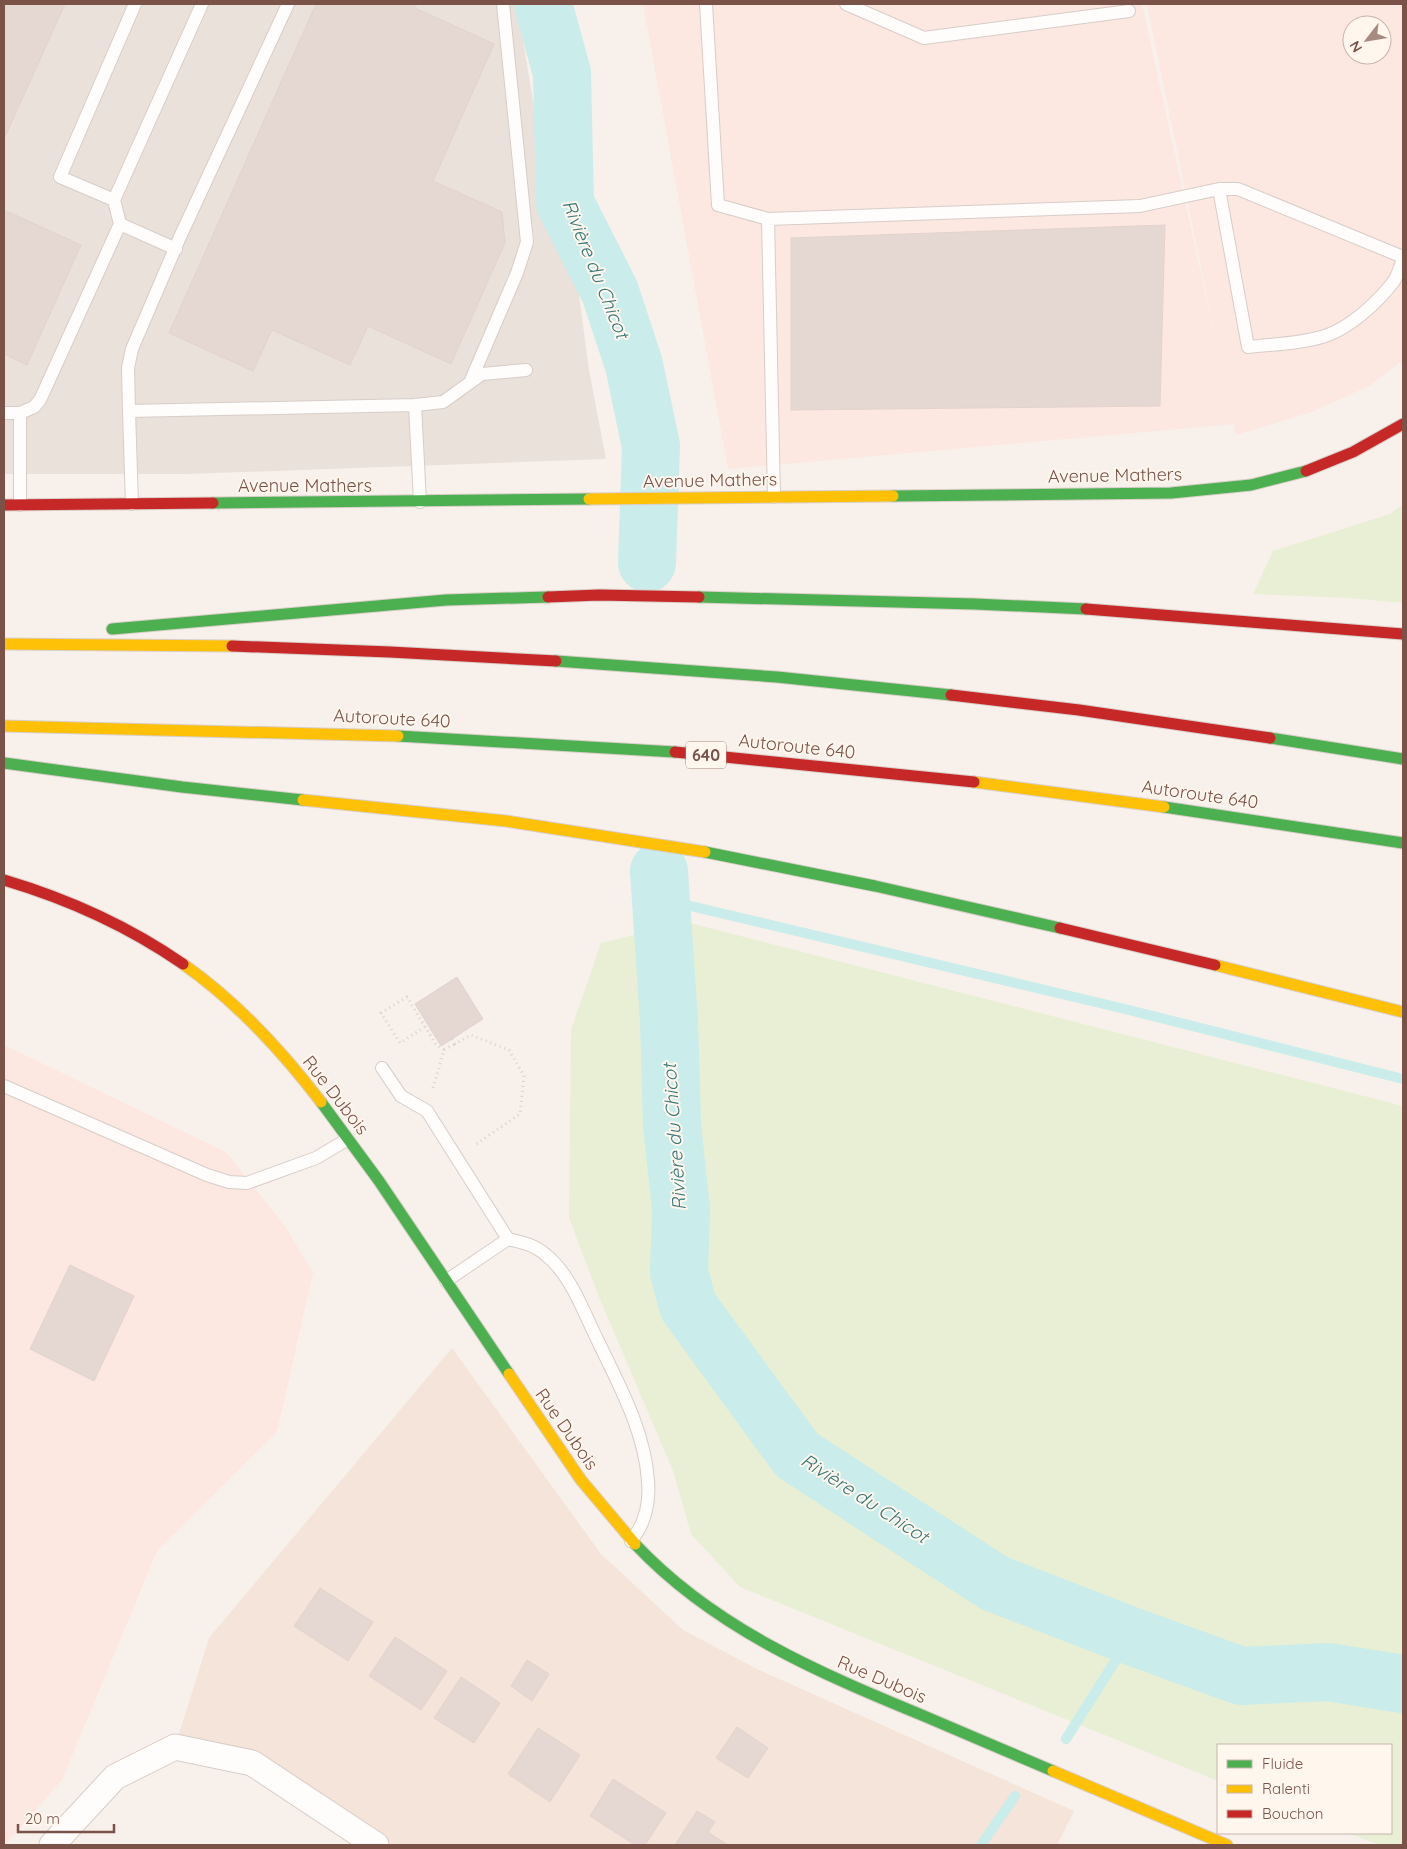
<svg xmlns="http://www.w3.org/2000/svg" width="1407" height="1849" font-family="Quicksand,sans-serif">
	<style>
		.residential { fill: #f4e4d9 }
		.commercial { fill: #fce7e1; fill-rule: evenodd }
		.industrial { fill: #ebe1db }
		.green { fill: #e8efd4 }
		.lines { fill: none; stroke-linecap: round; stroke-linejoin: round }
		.stream { stroke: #caecea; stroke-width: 10 }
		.river { stroke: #caecea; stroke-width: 58 }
		.building { fill: #e5d7d2; stroke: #e2d3cc }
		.lane-casing { stroke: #d7cdc8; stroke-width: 14 }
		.street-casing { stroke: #d7cdc8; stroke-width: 27 }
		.fast-casing { stroke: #d9cec9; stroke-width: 13 }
		.slow-casing { stroke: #d9cec9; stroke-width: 13 }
		.jam-casing { stroke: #d9cec9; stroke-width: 13 }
		.path { stroke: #dcd0cc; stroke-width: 3; stroke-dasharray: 1 4; stroke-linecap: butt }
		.lane { stroke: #fefdfc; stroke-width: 12 }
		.street { stroke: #fefdfc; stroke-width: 25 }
		.fast { stroke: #4caf50; stroke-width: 11 }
		.slow { stroke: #ffc107; stroke-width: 11 }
		.jam { stroke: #c62828; stroke-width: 11 }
		.labels { text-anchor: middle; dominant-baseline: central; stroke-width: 4; stroke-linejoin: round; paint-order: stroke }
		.shield { fill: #fff6ee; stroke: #a38379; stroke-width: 1 }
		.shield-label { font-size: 16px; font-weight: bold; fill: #7b5247 }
		.street-label { font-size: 18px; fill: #7b5247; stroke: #fff6ee }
		.water-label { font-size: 19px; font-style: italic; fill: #36787a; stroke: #fff6ee }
	</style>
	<rect width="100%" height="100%" fill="#f8f1eb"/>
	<!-- residential -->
	<path class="residential" d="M452 1348 601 1554 683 1630 757 1669 1074 1811 1057 1845H382L252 1763 175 1747 209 1638Z"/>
	<!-- commercial -->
	<path class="commercial" d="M643 4H1142L1220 360 1147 4H1403V360L1369 386 1312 412 1236 435 1234 424 728 469ZM1352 25H1382V55H1352Z
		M4 1045 226 1152 284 1225 313 1273 277 1432 157 1551 62 1780 5 1845Z"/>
	<!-- industrial -->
	<path class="industrial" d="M4 4H517L543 161 572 243 589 370 606 459 188 474H4Z"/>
	<!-- green -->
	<path class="green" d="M1403 504V603L1350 598 1253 594 1273 551 1390 514Z
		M686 922 1403 1106V1845H1381L1347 1833H1391V1745H1218V1781L740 1587 691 1534 673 1471 599 1297 569 1218 571 1030 601 943Z"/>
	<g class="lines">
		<!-- stream -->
		<path class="stream" d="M661 899 1129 1010 1403 1079
			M1066 1739 1131 1636
			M981 1845 1015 1796"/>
		<!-- river -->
		<path class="river" d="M543 4 562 73 565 203 610 292 634 365 651 446 647 563
			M659 871 669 1021 672 1125 681 1209 679 1272 688 1306 797 1455 994 1583 1131 1636 1241 1676 1328 1672 1403 1684"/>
	</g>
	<!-- building -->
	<path class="building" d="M4 4H65L4 139Z
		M316 4H417L415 8 494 44 433 181 502 212 505 243 451 364 368 326 350 365 272 330 253 371 169 333Z
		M4 210 81 245 27 365 4 354Z
		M1165 225 1160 406 791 410V238Z
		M457 977 483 1019 441 1046 415 1004Z
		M70 1265 134 1296 94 1381 30 1349Z
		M320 1588 373 1622 348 1661 294 1626Z
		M395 1637 447 1671 421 1710 369 1676Z
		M527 1660 549 1674 532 1701 511 1686Z
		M461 1677 500 1703 474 1743 434 1718Z
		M737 1727 768 1748 748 1778 716 1758Z
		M538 1728 580 1755 550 1802 508 1774Z
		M613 1779 666 1813 645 1845H635L590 1816Z
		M697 1811 715 1822 708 1832 728 1845H675Z"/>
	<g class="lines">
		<defs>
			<path id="lane" d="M706 4 718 205 768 219
				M846 4 924 38 1129 11
				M114 200 60 177 135 4
				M120 224 176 249
				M1403 257 1238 189H1219L1248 347C1273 344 1300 344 1325 336 1350 328 1378 302 1394 281 1398 275 1400 266 1403 260
				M471 380 517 273 527 242 503 4
				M415 405 443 402 482 374 526 370
				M129 411 128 368 132 349 180 237 288 4
				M4 413H20V505
				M20 413 34 407 40 400 120 224 114 200 202 4
				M774 497 768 219 1140 206 1219 189
				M132 504 129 411 415 405 420 502
				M382 1068 401 1096 427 1111 508 1239 446 1281
				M4 1086 207 1175 229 1182 247 1183 316 1158 348 1139
				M508 1239C522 1242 535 1245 546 1255 571 1275 583 1311 597 1339 618 1383 645 1431 648 1481 650 1502 645 1524 631 1541"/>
			<path id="street" d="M52 1845 115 1777 175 1747 252 1763 376 1845"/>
			<path id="fast" d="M893 496 1171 493 1251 485 1306 471
				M213 503 589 499
				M699 597 975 604 1086 609
				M112 629 446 600 548 597
				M556 661 777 677 951 695
				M398 736 675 752
				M1270 738 1403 759
				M4 763 182 787 303 800
				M1164 807 1403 843
				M705 852 875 886 1060 928
				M321 1102 379 1181 509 1374
				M635 1544C714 1628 819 1673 924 1716 967 1734 1010 1753 1053 1771"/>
			<path id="slow" d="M589 499 893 496
				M4 644 232 646
				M4 726 398 736
				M974 782 1164 807
				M303 800 506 821 705 852
				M183 964C236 1001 282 1051 321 1102
				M1215 965 1403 1012
				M509 1374 581 1480 635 1544
				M1053 1771 1227 1845"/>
			<path id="jam" d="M1306 471 1353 452 1403 424
				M4 505 213 503
				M548 597 599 595 699 597
				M1086 609 1403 634
				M232 646 390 652 556 661
				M951 695 1079 710 1270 738
				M675 752 974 782
				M4 880C68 899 128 926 183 964
				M1060 928 1215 965"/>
		</defs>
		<!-- lane casing -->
		<use href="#lane" class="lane-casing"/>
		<!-- street casing -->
		<use href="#street" class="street-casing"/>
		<!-- fast casing -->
		<use href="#fast" class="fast-casing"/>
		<!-- slow casing -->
		<use href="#slow" class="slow-casing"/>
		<!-- jam casing -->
		<use href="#jam" class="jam-casing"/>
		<!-- path -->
		<path class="path" d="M425 1027 400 1043 381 1013 407 997 436 1045 444 1050
			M452 1039 455 1044 471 1035 509 1050 524 1076 520 1114 475 1145
			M433 1088 444 1050 455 1044"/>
		<!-- lane -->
		<use href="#lane" class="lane"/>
		<!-- street -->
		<use href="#street" class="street"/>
		<!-- fast -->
		<use href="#fast" class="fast"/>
		<!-- slow -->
		<use href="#slow" class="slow"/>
		<!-- jam -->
		<use href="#jam" class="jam"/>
	</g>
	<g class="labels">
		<!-- shield labels -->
		<rect class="shield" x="686" y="741.5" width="40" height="27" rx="4"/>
		<g class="shield-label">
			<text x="706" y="755">640</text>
		</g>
		<!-- street labels -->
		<g class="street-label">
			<text transform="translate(1115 475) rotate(-1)">Avenue Mathers</text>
			<text transform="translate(710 480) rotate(-1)">Avenue Mathers</text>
			<text x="305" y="485">Avenue Mathers</text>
			<text transform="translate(392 718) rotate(3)">Autoroute 640</text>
			<text transform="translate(797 746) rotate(6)">Autoroute 640</text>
			<text transform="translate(1200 794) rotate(8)">Autoroute 640</text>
			<text transform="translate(336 1095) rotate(52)">Rue Dubois</text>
			<text transform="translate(567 1429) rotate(55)">Rue Dubois</text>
			<text transform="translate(882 1679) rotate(23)">Rue Dubois</text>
		</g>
		<!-- water labels -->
		<g class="water-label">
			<text transform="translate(596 269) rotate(68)">Rivière du Chicot</text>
			<text transform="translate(674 1137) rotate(-94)">Rivière du Chicot</text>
			<text transform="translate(865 1498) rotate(33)">Rivière du Chicot</text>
		</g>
	</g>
	<!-- border -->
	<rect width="1407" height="1849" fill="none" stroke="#7b5247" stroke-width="10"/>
	<!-- legend -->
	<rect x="1217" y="1744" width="175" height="90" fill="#fff6ee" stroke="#cab4ab"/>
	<rect x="1227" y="1760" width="25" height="8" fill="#4caf50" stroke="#cab4ab"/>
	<text x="1262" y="1769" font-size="15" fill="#7b5247">Fluide</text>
	<rect x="1227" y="1785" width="25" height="8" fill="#ffc107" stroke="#cab4ab"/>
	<text x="1262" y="1794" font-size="15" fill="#7b5247">Ralenti</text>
	<rect x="1227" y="1810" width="25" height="8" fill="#c62828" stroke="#cab4ab"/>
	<text x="1262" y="1819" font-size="15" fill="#7b5247">Bouchon</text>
	<!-- north arrow -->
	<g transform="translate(1367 40) rotate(239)"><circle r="24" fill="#fff6ee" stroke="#cab4ab"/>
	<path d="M0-4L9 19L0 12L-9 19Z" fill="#a78a80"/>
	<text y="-8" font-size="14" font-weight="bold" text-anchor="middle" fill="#7b5247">N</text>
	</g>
	<!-- scale -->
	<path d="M18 1824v8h96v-8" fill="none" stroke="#7b5247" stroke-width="2.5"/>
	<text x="25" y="1824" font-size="15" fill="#7b5247" stroke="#fff6ee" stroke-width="4" paint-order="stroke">20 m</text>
</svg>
